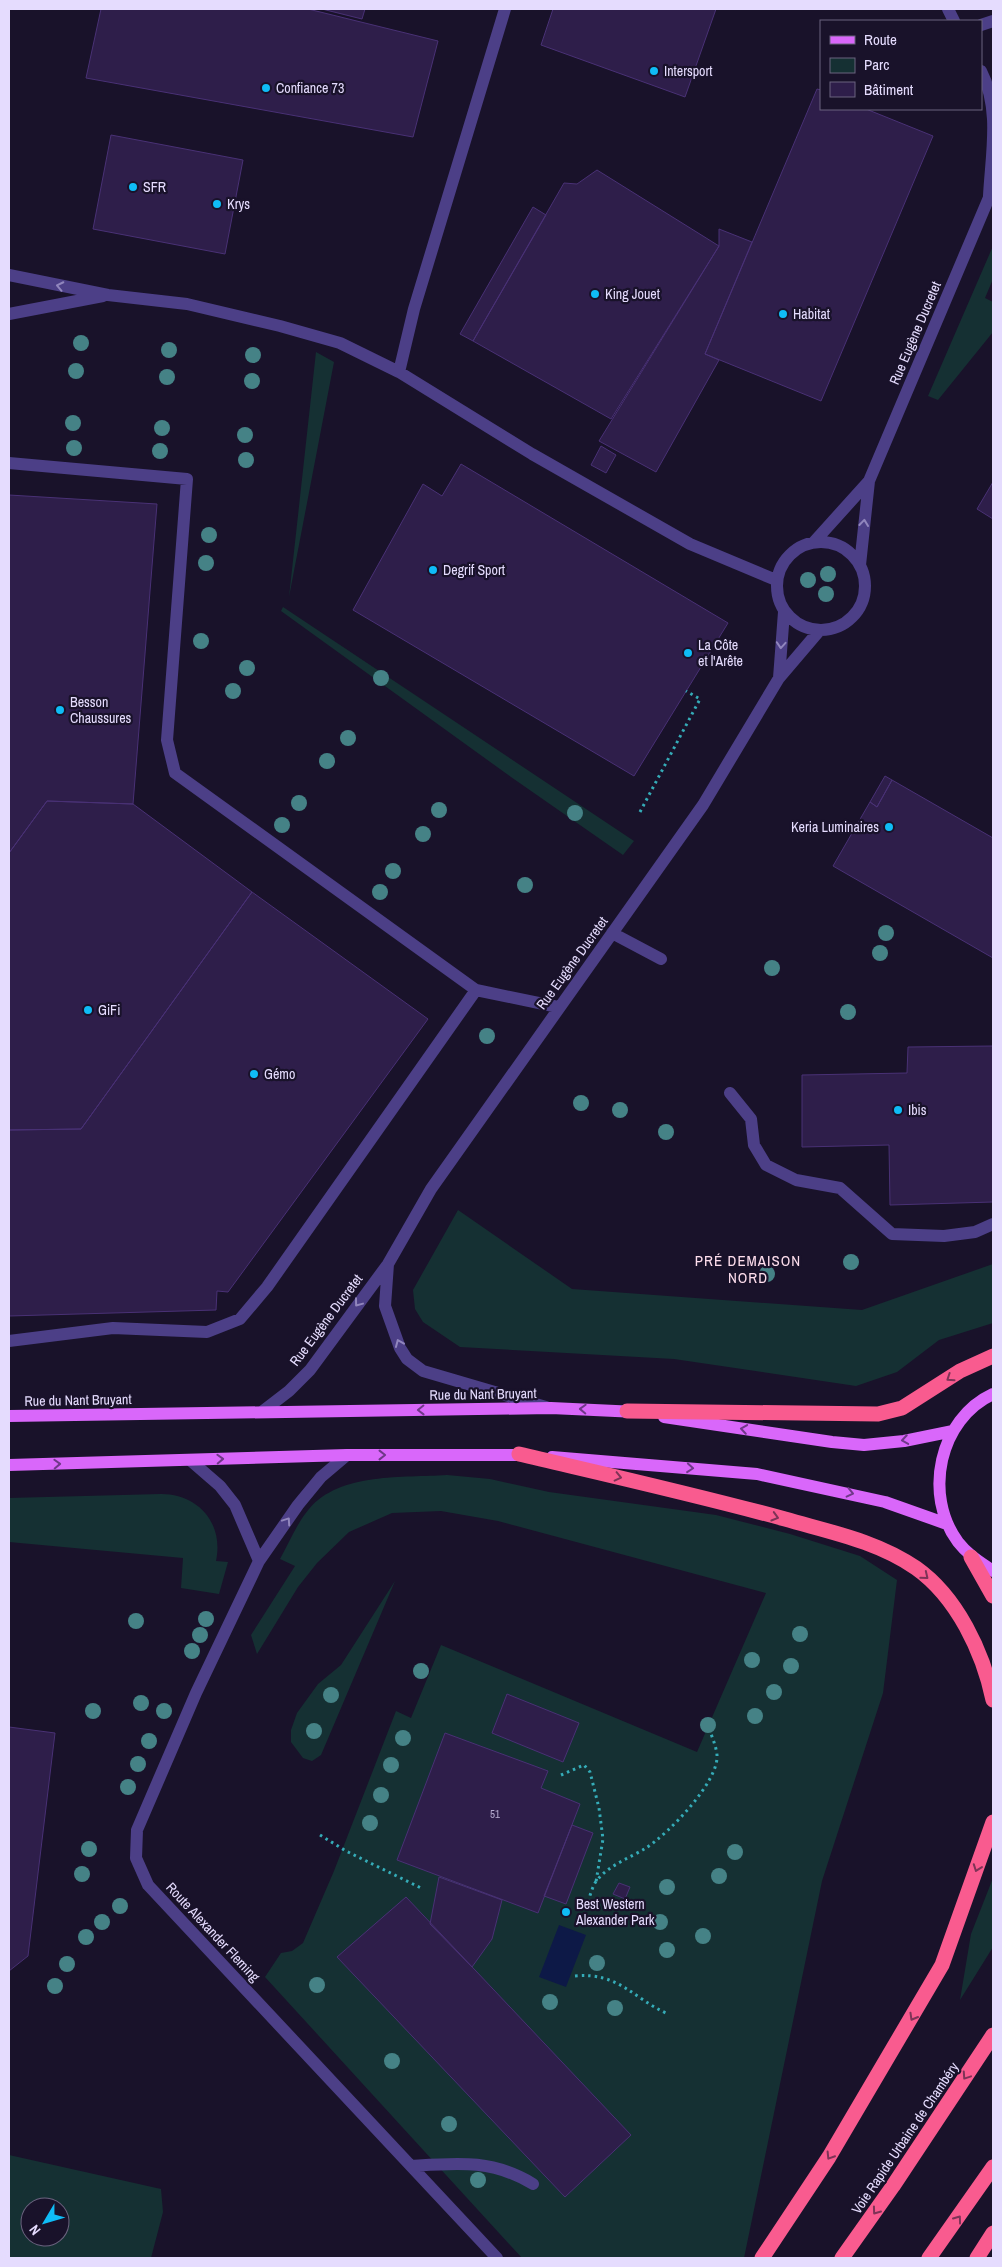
<svg xmlns="http://www.w3.org/2000/svg" width="1002" height="2267" font-family="'Archivo Narrow',sans-serif">
	<style>
		.green { fill: #153033; fill-rule: evenodd }
		.water { fill: #0d1947 }
		.building { fill: #2e1e4a; stroke: #493175 }
		.lines { fill: none; stroke-linecap: round; stroke-linejoin: round }
		.path { stroke: #35acb8; stroke-width: 3; stroke-dasharray: 2.5 4; stroke-linecap: butt }
		.minor { stroke: #4c3f87; stroke-width: 12 }
		.major { stroke: #d967fa; stroke-width: 12 }
		.highway { stroke: #f95b8f; stroke-width: 15 }
		.tree { fill: #458286 }
		.oneway { stroke: #9186bd }
		.oneway2 { stroke: #7e3357 }
		.oneway3 { stroke: #6f3888 }
		.poi-dot { fill: #0fbcf6; stroke: #19122a; stroke-width: 2 }
		.labels { text-anchor: middle; dominant-baseline: central; stroke-width: 4.5; stroke-linejoin: round; paint-order: stroke }
		.number-label { font-size: 11px; fill: #b7acd1 }
		.poi-label { font-size: 14px; fill: #e5dcfe; stroke: #19122a; text-anchor: start }
		.street-label { font-size: 14px; fill: #e5dcfe; stroke: #19122a }
		.neighbourhood-label { font-size: 15px; letter-spacing: 1px; fill: #fedeed; stroke: #19122a }
	</style>
	<rect width="100%" height="100%" fill="#19122a"/>
	<!-- green -->
	<path class="green" d="M993 246V279L985 298 993 302V332L938 400 928 396Z
		M316 352 334 362 289 597Z
		M283 607 634 841 623 855 511 777 281 611Z
		M458 1210 572 1289 862 1310 993 1264V1323L939 1340 897 1372 856 1386 674 1359 460 1347 423 1322 415 1309 413 1290Z
		M447 1475 490 1479 549 1492 716 1515 790 1534 860 1556 897 1580 883 1693 822 1881 744 2258H522L265 1977 281 1953 292 1951 303 1943 334 1871 396 1711 411 1718 441 1645 697 1752 766 1593 498 1521 441 1511 392 1513 349 1532 317 1563 298 1587 257 1654 251 1635 295 1566 280 1559C289 1543 297 1523 309 1509 340 1472 404 1478 447 1475Z
		M161 1494C198 1494 224 1523 216 1561L228 1562 219 1594 181 1588 183 1558 9 1542V1498Z
		M395 1581 321 1755 312 1761 303 1758 291 1742V1730L297 1713 318 1684 341 1665Z
		M993 1878V1947L960 2000 971 1934Z
		M9 2155 161 2189 163 2212 151 2258H9ZM30 2207H60V2237H30Z"/>
	<!-- water -->
	<path class="water" d="M559 1925 586 1935 566 1987 539 1977Z"/>
	<!-- building -->
	<path class="building" d="M101 9H308L438 41 413 137 86 78Z
		M322 9H365L362 19Z
		M553 9H716L685 97 541 45Z
		M817 89 821 90V109H866L933 136 821 401 705 354Z
		M111 135 243 160 225 254 93 229Z
		M597 170 719 246 611 419 473 341 564 183 577 184Z
		M533 207 546 215 473 341 460 334Z
		M719 229 752 242 705 354 719 360 656 472 599 441 719 246Z
		M601 446 616 455 606 473 591 465Z
		M461 464 728 623 634 776 353 610 423 484 442 496Z
		M993 482V519L977 509Z
		M9 495 157 504 133 804 47 801 9 853Z
		M885 776 892 780 877 807 870 802Z
		M892 780 993 838V958L833 866 870 802 877 807Z
		M47 801 133 804 252 892 81 1129 9 1130V853Z
		M252 892 428 1019 228 1292 217 1291 216 1310 9 1316V1130L81 1129Z
		M993 1046V1202L890 1205 889 1145 802 1147V1075L907 1073 908 1047Z
		M507 1694 579 1723 563 1762 492 1733Z
		M9 1727 55 1733 28 1956 9 1971Z
		M445 1733 548 1771 541 1788 580 1804 538 1913 397 1860Z
		M572 1825 593 1833 566 1904 544 1896Z
		M439 1877 502 1900 492 1939 472 1967 430 1924Z
		M619 1883 630 1887 625 1899 613 1894Z
		M406 1897 631 2135 565 2197 337 1957Z"/>
	<g class="lines">
		<!-- path -->
		<path class="path" d="M640 812 700 699 686 691
			M561 1775 584 1765 590 1772 599 1808 603 1839 596 1882
			M320 1835 346 1851 421 1888
			M586 1908C589 1900 591 1890 595 1883 606 1866 630 1858 646 1848 668 1834 719 1782 717 1755 716 1745 711 1735 708 1725
			M575 1976C619 1972 632 1998 668 2014"/>
		<!-- minor -->
		<path class="minor" d="M948 9 954 21
			M981 25 993 21
			M981 71C1001 109 991 155 989 196
			M9 275 108 295 187 304 280 326 340 343 399 372 532 454 690 544 776 580
			M9 314 103 296
			M399 372 414 309 505 9
			M9 463 187 479 167 740 175 773 476 990 558 1007
			M777 586a44 44 0 1 1 88 0a44 44 0 1 1-88 0Z
			M814 542 869 481
			M860 565 869 481 993 188
			M779 678 784 612
			M612 933 661 959
			M730 1093 751 1119 754 1145 766 1165 796 1180 840 1188 892 1234 944 1236 975 1232 993 1224
			M388 1264 385 1306 400 1348 407 1359 423 1371 546 1407
			M9 1341 113 1328 207 1332 240 1319 267 1287 476 990
			M263 1411 289 1391 310 1370 388 1264 431 1189 703 805 779 678 819 631
			M347 1455 321 1477 298 1505 259 1561 196 1693 137 1830 136 1858 148 1885 497 2258
			M190 1460 220 1486 235 1505 259 1561
			M411 2166C457 2163 492 2159 533 2184"/>
		<!-- major -->
		<path class="major" d="M993 1394C939 1419 923 1495 958 1542 968 1555 980 1562 993 1571
			M9 1416 551 1408 637 1412
			M664 1417 832 1442 864 1445 904 1441 953 1431
			M552 1457 757 1474 885 1502 947 1524
			M9 1465 347 1455H527"/>
		<!-- highway -->
		<path class="highway" d="M627 1411 878 1414 902 1408 960 1371 993 1356
			M519 1454C608 1475 697 1495 785 1519 830 1532 877 1541 916 1568 957 1597 983 1652 993 1700
			M971 1557 993 1596
			M762 2258 829 2157 942 1965 993 1822
			M842 2258 893 2186 993 2035
			M929 2258 993 2167
			M977 2258 993 2233"/>
	</g>
	<!-- trees -->
	<g class="tree">
		<circle cx="81" cy="343" r="8"/>
		<circle cx="169" cy="350" r="8"/>
		<circle cx="253" cy="355" r="8"/>
		<circle cx="76" cy="371" r="8"/>
		<circle cx="167" cy="377" r="8"/>
		<circle cx="252" cy="381" r="8"/>
		<circle cx="73" cy="423" r="8"/>
		<circle cx="162" cy="428" r="8"/>
		<circle cx="245" cy="435" r="8"/>
		<circle cx="74" cy="448" r="8"/>
		<circle cx="160" cy="451" r="8"/>
		<circle cx="246" cy="460" r="8"/>
		<circle cx="209" cy="535" r="8"/>
		<circle cx="206" cy="563" r="8"/>
		<circle cx="828" cy="574" r="8"/>
		<circle cx="808" cy="580" r="8"/>
		<circle cx="826" cy="594" r="8"/>
		<circle cx="201" cy="641" r="8"/>
		<circle cx="247" cy="668" r="8"/>
		<circle cx="381" cy="678" r="8"/>
		<circle cx="233" cy="691" r="8"/>
		<circle cx="348" cy="738" r="8"/>
		<circle cx="327" cy="761" r="8"/>
		<circle cx="299" cy="803" r="8"/>
		<circle cx="439" cy="810" r="8"/>
		<circle cx="575" cy="813" r="8"/>
		<circle cx="282" cy="825" r="8"/>
		<circle cx="423" cy="834" r="8"/>
		<circle cx="393" cy="871" r="8"/>
		<circle cx="525" cy="885" r="8"/>
		<circle cx="380" cy="892" r="8"/>
		<circle cx="886" cy="933" r="8"/>
		<circle cx="880" cy="953" r="8"/>
		<circle cx="772" cy="968" r="8"/>
		<circle cx="848" cy="1012" r="8"/>
		<circle cx="487" cy="1036" r="8"/>
		<circle cx="581" cy="1103" r="8"/>
		<circle cx="620" cy="1110" r="8"/>
		<circle cx="666" cy="1132" r="8"/>
		<circle cx="851" cy="1262" r="8"/>
		<circle cx="767" cy="1274" r="8"/>
		<circle cx="206" cy="1619" r="8"/>
		<circle cx="136" cy="1621" r="8"/>
		<circle cx="800" cy="1634" r="8"/>
		<circle cx="200" cy="1635" r="8"/>
		<circle cx="192" cy="1651" r="8"/>
		<circle cx="752" cy="1660" r="8"/>
		<circle cx="791" cy="1666" r="8"/>
		<circle cx="421" cy="1671" r="8"/>
		<circle cx="774" cy="1692" r="8"/>
		<circle cx="331" cy="1695" r="8"/>
		<circle cx="141" cy="1703" r="8"/>
		<circle cx="93" cy="1711" r="8"/>
		<circle cx="164" cy="1711" r="8"/>
		<circle cx="755" cy="1716" r="8"/>
		<circle cx="708" cy="1725" r="8"/>
		<circle cx="314" cy="1731" r="8"/>
		<circle cx="403" cy="1738" r="8"/>
		<circle cx="149" cy="1741" r="8"/>
		<circle cx="138" cy="1764" r="8"/>
		<circle cx="391" cy="1765" r="8"/>
		<circle cx="128" cy="1787" r="8"/>
		<circle cx="381" cy="1795" r="8"/>
		<circle cx="370" cy="1823" r="8"/>
		<circle cx="89" cy="1849" r="8"/>
		<circle cx="735" cy="1852" r="8"/>
		<circle cx="82" cy="1874" r="8"/>
		<circle cx="719" cy="1876" r="8"/>
		<circle cx="667" cy="1887" r="8"/>
		<circle cx="120" cy="1906" r="8"/>
		<circle cx="102" cy="1922" r="8"/>
		<circle cx="660" cy="1922" r="8"/>
		<circle cx="703" cy="1936" r="8"/>
		<circle cx="86" cy="1937" r="8"/>
		<circle cx="667" cy="1950" r="8"/>
		<circle cx="597" cy="1963" r="8"/>
		<circle cx="67" cy="1964" r="8"/>
		<circle cx="317" cy="1985" r="8"/>
		<circle cx="55" cy="1986" r="8"/>
		<circle cx="550" cy="2002" r="8"/>
		<circle cx="615" cy="2008" r="8"/>
		<circle cx="392" cy="2061" r="8"/>
		<circle cx="449" cy="2124" r="8"/>
		<circle cx="478" cy="2180" r="8"/>
	</g>
	<!-- one-way arrows -->
	<defs><path id="oneway-chevron" d="M-2-3.5L2.5 0L-2 3.5" fill="none" stroke-width="1.6" stroke-linecap="round" stroke-linejoin="round" transform="scale(1.25)"/></defs>
	<g class="oneway">
		<use href="#oneway-chevron" transform="translate(60 286) rotate(-168)"/>
		<use href="#oneway-chevron" transform="translate(864 523) rotate(-84)"/>
		<use href="#oneway-chevron" transform="translate(781 645) rotate(94)"/>
		<use href="#oneway-chevron" transform="translate(358 1303) rotate(127)"/>
		<use href="#oneway-chevron" transform="translate(399 1343) rotate(-113)"/>
		<use href="#oneway-chevron" transform="translate(287 1521) rotate(-56)"/>
	</g>
	<g class="oneway2">
		<use href="#oneway-chevron" transform="translate(950 1378) rotate(146)"/>
		<use href="#oneway-chevron" transform="translate(618 1477) rotate(13)"/>
		<use href="#oneway-chevron" transform="translate(775 1517) rotate(16)"/>
		<use href="#oneway-chevron" transform="translate(925 1576) rotate(39)"/>
		<use href="#oneway-chevron" transform="translate(977 1868) rotate(110)"/>
		<use href="#oneway-chevron" transform="translate(913 2017) rotate(120)"/>
		<use href="#oneway-chevron" transform="translate(966 2076) rotate(124)"/>
		<use href="#oneway-chevron" transform="translate(830 2156) rotate(122)"/>
		<use href="#oneway-chevron" transform="translate(876 2211) rotate(126)"/>
		<use href="#oneway-chevron" transform="translate(958 2219) rotate(-54)"/>
	</g>
	<g class="oneway3">
		<use href="#oneway-chevron" transform="translate(583 1409) rotate(-178)"/>
		<use href="#oneway-chevron" transform="translate(421 1410) rotate(179)"/>
		<use href="#oneway-chevron" transform="translate(744 1429) rotate(-171)"/>
		<use href="#oneway-chevron" transform="translate(905 1440) rotate(171)"/>
		<use href="#oneway-chevron" transform="translate(382 1455)"/>
		<use href="#oneway-chevron" transform="translate(220 1459) rotate(-2)"/>
		<use href="#oneway-chevron" transform="translate(57 1464) rotate(-2)"/>
		<use href="#oneway-chevron" transform="translate(690 1468) rotate(5)"/>
		<use href="#oneway-chevron" transform="translate(850 1493) rotate(13)"/>
	</g>
	<!-- markers -->
	<g class="poi-dot">
		<circle cx="654" cy="71" r="5"/>
		<circle cx="266" cy="88" r="5"/>
		<circle cx="133" cy="187" r="5"/>
		<circle cx="217" cy="204" r="5"/>
		<circle cx="595" cy="294" r="5"/>
		<circle cx="783" cy="314" r="5"/>
		<circle cx="433" cy="570" r="5"/>
		<circle cx="688" cy="653" r="5"/>
		<circle cx="60" cy="710" r="5"/>
		<circle cx="889" cy="827" r="5"/>
		<circle cx="88" cy="1010" r="5"/>
		<circle cx="254" cy="1074" r="5"/>
		<circle cx="898" cy="1110" r="5"/>
		<circle cx="566" cy="1912" r="5"/>
	</g>
	<g class="labels">
		<!-- number labels -->
		<g class="number-label">
			<text x="495" y="1814">51</text>
		</g>
		<!-- poi labels -->
		<g class="poi-label">
			<text x="664" y="71">Intersport</text>
			<text x="276" y="88">Confiance 73</text>
			<text x="143" y="187">SFR</text>
			<text x="227" y="204">Krys</text>
			<text x="605" y="294">King Jouet</text>
			<text x="793" y="314">Habitat</text>
			<text x="443" y="570">Degrif Sport</text>
			<text x="698" y="645">La Côte<tspan x="698" dy="16">et l'Arête</tspan></text>
			<text x="70" y="702">Besson<tspan x="70" dy="16">Chaussures</tspan></text>
			<text x="879" y="827" text-anchor="end">Keria Luminaires</text>
			<text x="98" y="1010">GiFi</text>
			<text x="264" y="1074">Gémo</text>
			<text x="908" y="1110">Ibis</text>
			<text x="576" y="1904">Best Western<tspan x="576" dy="16">Alexander Park</tspan></text>
		</g>
		<!-- street labels -->
		<g class="street-label">
			<text transform="translate(915 333) rotate(-67)">Rue Eugène Ducretet</text>
			<text transform="translate(572 963) rotate(-54)">Rue Eugène Ducretet</text>
			<text transform="translate(326 1320) rotate(-53)">Rue Eugène Ducretet</text>
			<text transform="translate(483 1394) rotate(-1)">Rue du Nant Bruyant</text>
			<text transform="translate(78 1400) rotate(-1)">Rue du Nant Bruyant</text>
			<text transform="translate(213 1932) rotate(47)">Route Alexander Fleming</text>
			<text transform="translate(905 2138) rotate(-56)">Voie Rapide Urbaine de Chambéry</text>
		</g>
		<!-- neighbourhood labels -->
		<g class="neighbourhood-label">
			<text x="748" y="1260">PRÉ DEMAISON<tspan x="748" dy="17">NORD</tspan></text>
		</g>
	</g>
	<!-- border -->
	<rect width="1002" height="2267" fill="none" stroke="#e5dcfe" stroke-width="20"/>
	<!-- legend -->
	<rect x="820" y="20" width="162" height="90" fill="#19122a" stroke="#6b637f"/>
	<rect x="830" y="36" width="25" height="8" fill="#d967fa" stroke="#6b637f"/>
	<text x="864" y="45" font-size="15" fill="#e5dcfe">Route</text>
	<rect x="830" y="58" width="25" height="15" fill="#153033" stroke="#6b637f"/>
	<text x="864" y="70" font-size="15" fill="#e5dcfe">Parc</text>
	<rect x="830" y="82" width="25" height="15" fill="#2e1e4a" stroke="#6b637f"/>
	<text x="864" y="95" font-size="15" fill="#e5dcfe">Bâtiment</text>
	<!-- north arrow -->
	<g transform="translate(45 2222) rotate(232)"><circle r="24" fill="#19122a" stroke="#6b637f"/>
	<path d="M0-4L9 19L0 12L-9 19Z" fill="#0fbcf6"/>
	<text y="-8" font-size="14" font-weight="bold" text-anchor="middle" fill="#e5dcfe">N</text>
	</g>
</svg>
